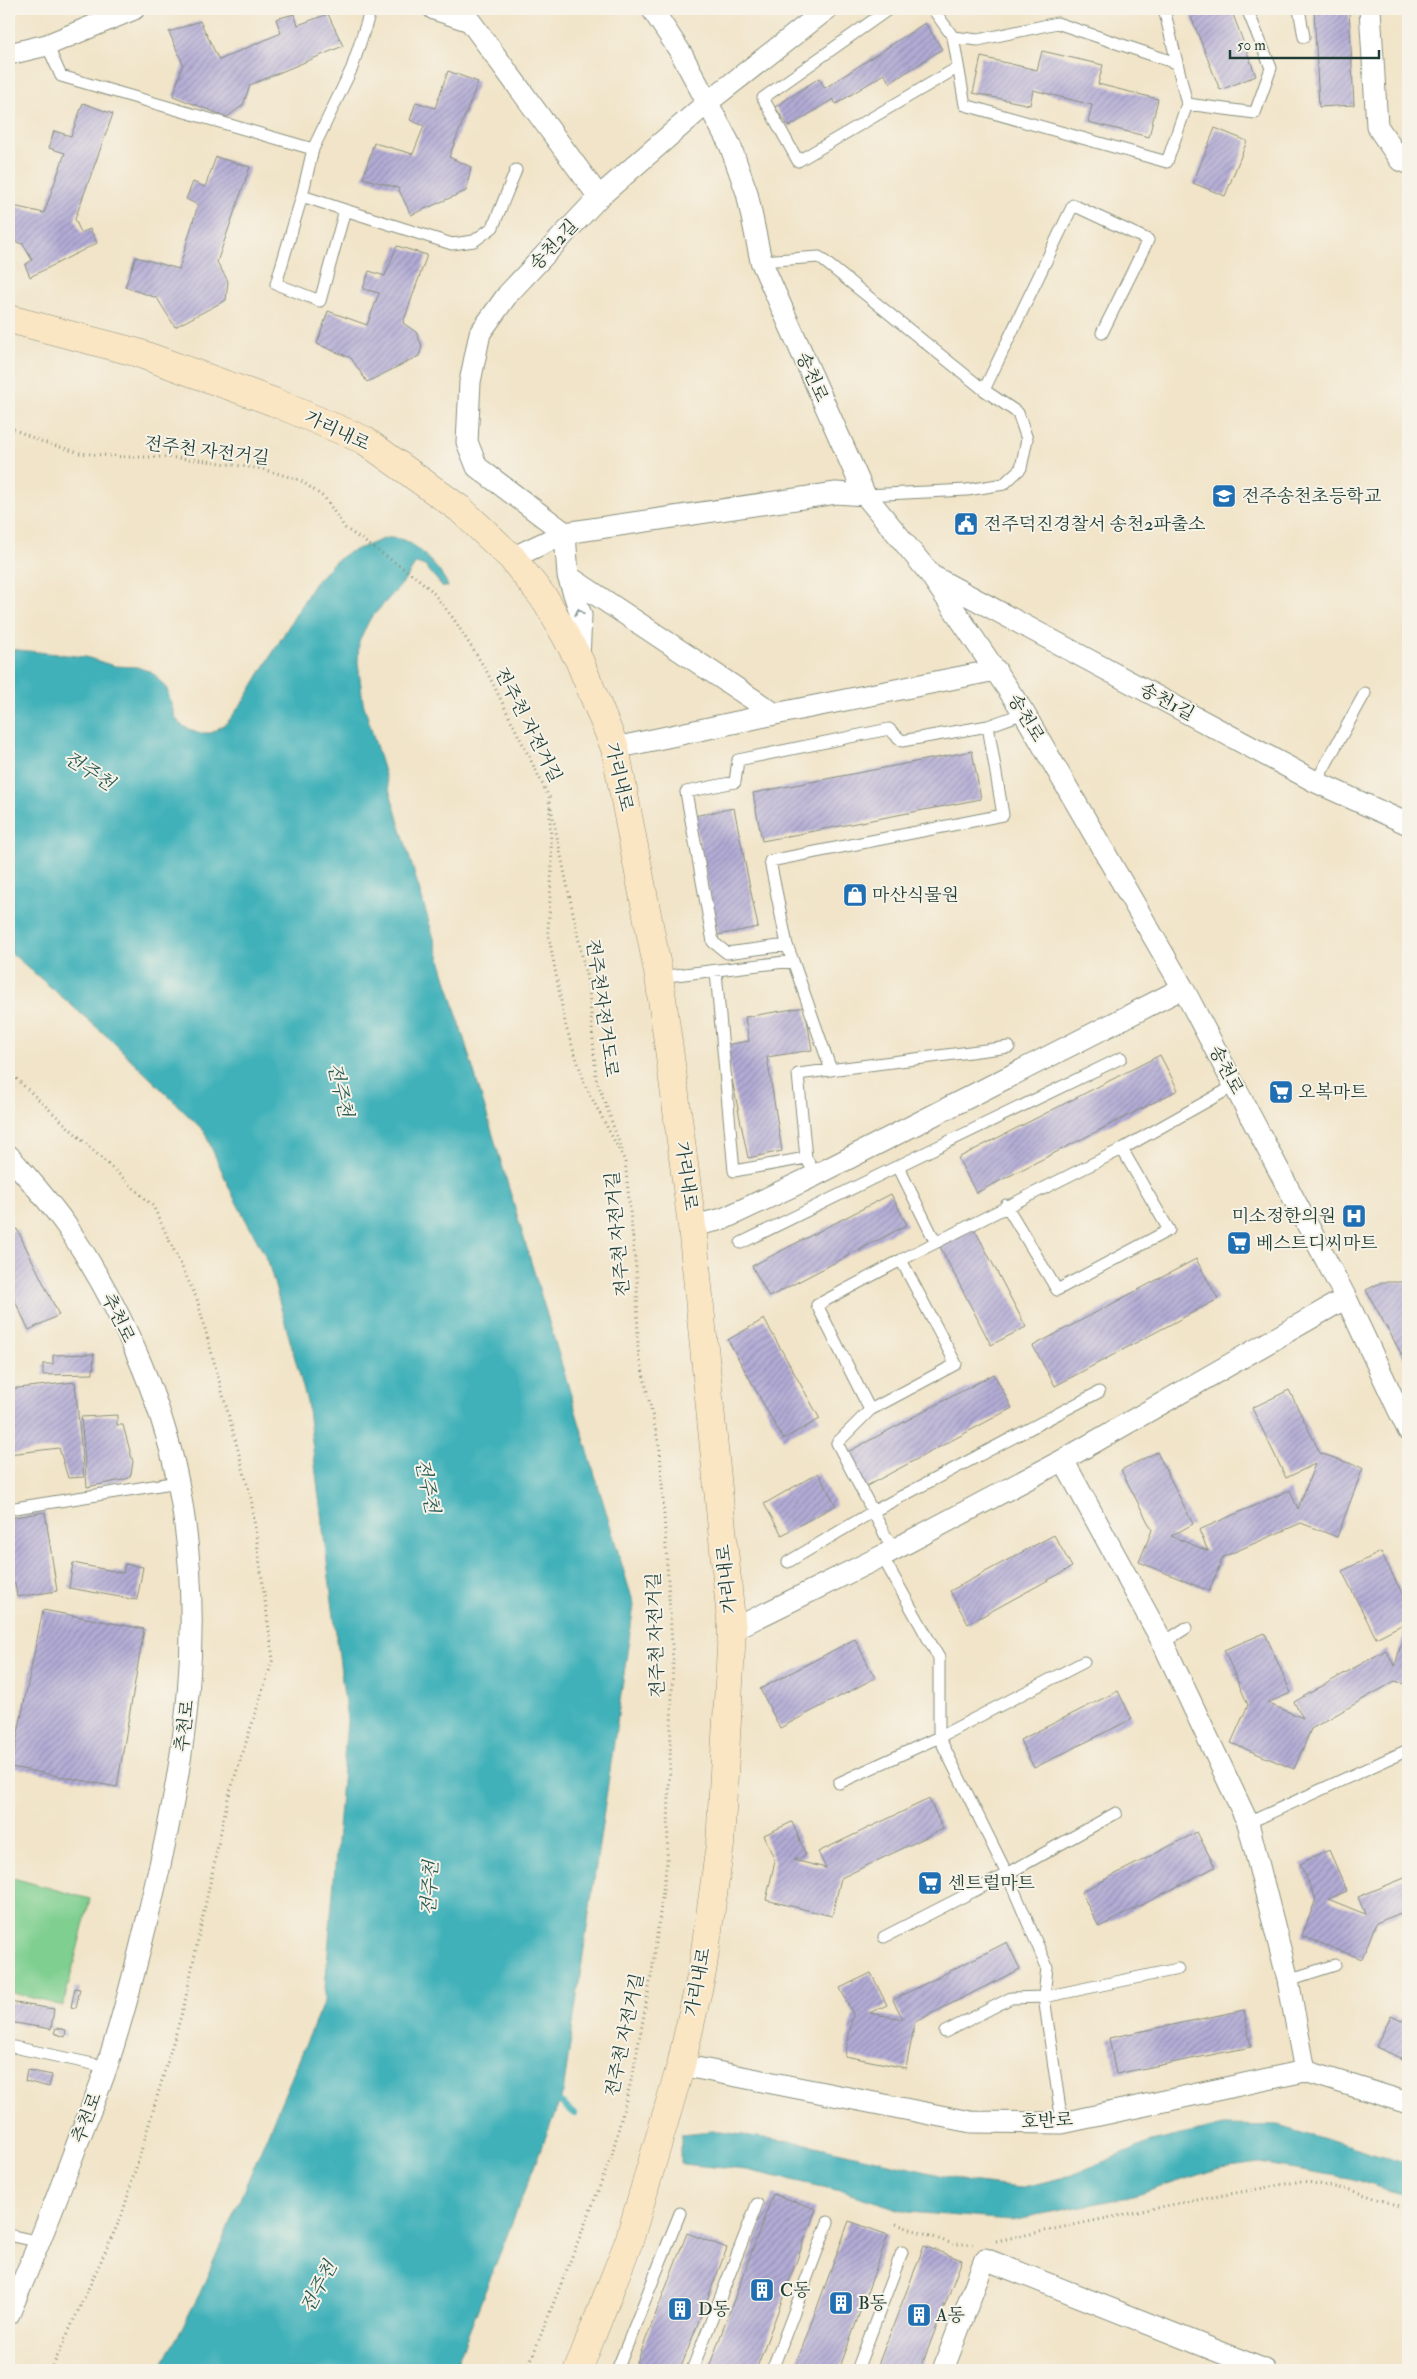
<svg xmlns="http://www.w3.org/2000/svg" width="1417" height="2379" font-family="'IM FELL Double Pica','Noto Serif KR',serif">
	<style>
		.park { fill: #7fcf90; stroke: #4f8662 }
		.water { fill: #40b1b9; stroke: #307776 }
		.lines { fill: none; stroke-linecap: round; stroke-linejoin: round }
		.stream { stroke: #40b1b9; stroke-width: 6 }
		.building { fill: url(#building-hatch) }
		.lane-casing { stroke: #88907e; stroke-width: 13 }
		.street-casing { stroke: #88907e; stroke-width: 23 }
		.secondary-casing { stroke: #88907e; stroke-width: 29 }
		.path { stroke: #88907e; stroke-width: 3; stroke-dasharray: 1 4; stroke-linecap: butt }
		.lane { stroke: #fff; stroke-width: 11 }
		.street { stroke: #fff; stroke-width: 21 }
		.secondary { stroke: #fbe6c4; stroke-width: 28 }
		.oneway { stroke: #8f9e9a }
		.labels { text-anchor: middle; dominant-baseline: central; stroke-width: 4; stroke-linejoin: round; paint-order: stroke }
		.street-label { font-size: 18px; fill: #1f3d34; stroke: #f7f3e8 }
		.poi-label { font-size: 18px; fill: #1f3d34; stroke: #f7f3e8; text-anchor: start }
		.water-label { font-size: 19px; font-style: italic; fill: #275a55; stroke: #f7f3e8 }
	</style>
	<defs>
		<pattern id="building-hatch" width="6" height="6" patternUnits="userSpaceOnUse" patternTransform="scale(1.25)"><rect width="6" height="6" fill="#b3acd6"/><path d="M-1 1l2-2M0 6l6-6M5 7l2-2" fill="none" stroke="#918dae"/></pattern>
	</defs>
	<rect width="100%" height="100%" fill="#f7f3e8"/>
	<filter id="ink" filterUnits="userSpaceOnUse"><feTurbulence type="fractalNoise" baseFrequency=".02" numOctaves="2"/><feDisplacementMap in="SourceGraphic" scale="10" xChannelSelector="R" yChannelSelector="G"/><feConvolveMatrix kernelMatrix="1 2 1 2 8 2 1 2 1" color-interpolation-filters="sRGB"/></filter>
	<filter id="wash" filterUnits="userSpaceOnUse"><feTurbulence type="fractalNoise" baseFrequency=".0096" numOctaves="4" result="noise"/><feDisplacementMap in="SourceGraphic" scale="20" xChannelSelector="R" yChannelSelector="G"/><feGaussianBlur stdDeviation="1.12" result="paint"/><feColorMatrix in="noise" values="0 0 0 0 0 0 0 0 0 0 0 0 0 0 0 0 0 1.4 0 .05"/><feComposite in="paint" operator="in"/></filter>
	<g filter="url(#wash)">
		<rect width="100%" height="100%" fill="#f1e4c8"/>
		<!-- park -->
		<path class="park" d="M9 1877 90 1899 63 2006 9 1992Z"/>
		<!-- water -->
		<path class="water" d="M386 538C393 538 399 538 406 541 418 546 446 575 448 587H443L425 566 416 563 402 584 370 619 359 641 358 662 363 702 634 1605 563 2093 454 2370H160L200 2293 324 2001 347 1720 307 1402 268 1261 233 1196 204 1131 109 1038 9 951V649L86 657 114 666 137 667 152 672 167 689 175 717 181 725 197 733H211L227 723 245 699 314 584 333 563 347 553Z
			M1224 2125 1278 2126 1408 2164V2196L1349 2178 1259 2163 1220 2168 1133 2196 1011 2220 908 2212 841 2191 746 2170 681 2164V2134L713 2131 803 2143 970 2182 1020 2188 1069 2176 1151 2142Z"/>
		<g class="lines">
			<!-- stream -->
			<path class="stream" d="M554 2097 575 2114"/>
		</g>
		<g id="blocks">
			<!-- building -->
			<path class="building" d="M1188 9H1231L1256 76 1220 90Z
				M1314 9H1349L1354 105 1319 107Z
				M294 14 298 25 328 14 343 46 250 85 243 105 227 117 173 96 183 64 169 32 200 21 219 60 281 33 276 19Z
				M925 23 942 49 890 83 884 74 836 104 833 99 789 127 775 107 819 78 825 88Z
				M1042 51 1103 65 1098 84 1158 99 1149 137 1088 122 1092 105 1033 90 1030 105 973 93 981 57 1037 70Z
				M448 71 478 82 449 157 471 167 466 191 411 215 398 188 363 178 374 143 413 154 424 126 410 120 416 102 435 108Z
				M83 103 113 114 75 219 81 233 90 229 97 243 30 277 25 265 32 260 23 244 9 240V205L44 213 65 153 49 148 54 131 71 136Z
				M1215 128 1247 141 1225 196 1193 183Z
				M216 157 250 167 217 262 228 281 226 300 175 327 157 298 125 287 136 257 179 269 198 205 186 199 193 182 205 187Z
				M397 246 427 255 403 323 416 332 422 346 419 356 367 382 351 358 317 344 328 311 367 325 379 293 363 289 369 271 385 276Z
				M972 751 981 799 762 841 753 793Z
				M734 808 758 927 718 935 694 816Z
				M805 1007 812 1050 767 1057 782 1151 748 1158 725 1045 749 1041 745 1017Z
				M1160 1055 1178 1090 976 1193 958 1158Z
				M891 1194 907 1225 769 1297 752 1266Z
				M974 1228 1026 1327 991 1345 939 1245Z
				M17 1229 59 1315 29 1330 9 1289V1233Z
				M1196 1259 1218 1299 1055 1386 1033 1346Z
				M1382 1282H1408V1366L1366 1290Z
				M764 1319 820 1419 783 1439 728 1340Z
				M9 1334H10L12 1351 9 1350Z
				M94 1354 93 1374 43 1375V1364H53V1355Z
				M994 1374 1012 1408 863 1488 844 1454Z
				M75 1382 84 1477 68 1478 59 1448 9 1454V1389Z
				M1289 1390 1320 1453 1363 1468 1337 1537 1301 1523 1223 1557 1209 1591 1139 1562 1152 1530 1121 1470 1157 1452 1193 1524 1171 1536 1208 1551 1199 1530 1290 1490 1298 1509 1315 1464 1286 1478 1252 1408Z
				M117 1415V1425H123L133 1462 131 1474 129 1478 122 1480 87 1487 81 1417Z
				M818 1473 836 1505 782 1535 764 1504Z
				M45 1512 57 1591 17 1597 15 1583 9 1584V1518Z
				M1054 1535 1072 1567 968 1624 950 1591Z
				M1381 1552 1408 1605V1685L1395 1681 1311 1729 1294 1769 1231 1743 1248 1705 1224 1650 1265 1633 1291 1693 1267 1703 1303 1718 1294 1702 1338 1677 1386 1650 1395 1666 1407 1622 1376 1638 1342 1571Z
				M73 1563 123 1573 125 1564 143 1567 137 1600 69 1588Z
				M43 1610 144 1629 117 1787 11 1767Z
				M855 1639 875 1678 780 1728 760 1689Z
				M1118 1691 1132 1719 1034 1768 1020 1740Z
				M929 1799 943 1829 841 1878 832 1916 766 1900 775 1861 764 1835 792 1822 806 1855 794 1860 826 1868 818 1852Z
				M1197 1832 1215 1867 1099 1927 1081 1892Z
				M1329 1850 1347 1891 1328 1899 1365 1914 1358 1897 1407 1877 1408 1879V1910L1376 1923 1362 1959 1302 1936 1316 1899 1300 1864Z
				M1007 1942 1020 1969 915 2022 906 2068 845 2056 853 2014 840 1988 871 1973 887 2005 870 2013 903 2019 893 2000Z
				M75 1988 80 1989 76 2008 71 2007Z
				M9 2002 54 2009 51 2029 9 2022Z
				M1244 2010 1251 2047 1116 2074 1109 2038Z
				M1391 2015 1408 2023V2061L1376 2047Z
				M56 2028 66 2030 65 2037 54 2033Z
				M27 2070 52 2075 49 2087 25 2081Z
				M773 2194 816 2209 756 2370H708Z
				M849 2221 888 2235 839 2370H794Z
				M687 2233 727 2248 680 2370H634Z
				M924 2246 962 2260 920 2370H876Z"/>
		</g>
	</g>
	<g filter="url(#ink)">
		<use href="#blocks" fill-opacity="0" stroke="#88907e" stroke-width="1"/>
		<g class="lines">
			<defs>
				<path id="lane" d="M371 9 352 68 313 149 302 196 276 284 320 301 345 210 452 244 474 241 493 227 516 170
					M889 9 763 98 798 161 957 68
					M933 9 953 37 965 105 1167 162 1187 104 1164 9
					M1299 9 1304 37
					M953 37 978 40 1057 23 1176 63
					M47 45 61 76 313 149
					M1187 104 1255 113 1271 68 1247 9
					M302 196 345 210
					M761 261 819 257 984 390 1018 413 1027 439 1021 468 1004 484 967 490 865 495
					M984 390 1073 205 1148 240 1102 333
					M1316 782 1365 693
					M787 945 727 953 713 942 686 792 735 782 738 760 889 729 902 741 988 726 1024 713
					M793 961 831 1070
					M716 972 734 1171 806 1158
					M659 977 793 961 787 945 770 861 1003 815 988 726
					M898 1166 1121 1058
					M816 1175 806 1158 798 1074 1009 1047
					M1006 1205 1057 1290 1169 1230 1122 1149
					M741 1243 898 1166 935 1241
					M870 1410 817 1305 901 1260
					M9 1509 178 1482
					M893 1550 837 1443 870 1410 956 1364 901 1260 1122 1149 1234 1086
					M882 1556 939 1658V1737L1007 1874 1047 1967 1044 1997 1062 2123
					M788 1562 874 1511 1099 1392
					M1163 1643 1186 1628
					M839 1783 939 1737 1084 1662
					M1248 1823 1408 1750
					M884 1937 1007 1874 1116 1813
					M1288 1980 1335 1965
					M945 2032 1011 1998 1044 1997 1178 1969
					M9 2046 107 2067
					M9 2235 40 2242
					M617 2370 680 2213
					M692 2370 757 2204
					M772 2370 828 2222
					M857 2370 902 2252"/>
				<path id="street" d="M434 9 470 21 599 197
					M652 9 681 53 730 145 747 193 761 261 865 495 930 574 1024 713 1183 988 1346 1298 1408 1430
					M1370 9 1377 126 1400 160 1408 163
					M9 54 47 45 134 9
					M512 558 565 533 836 493 865 495
					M568 576 775 714
					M934 577 1316 782 1408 824
					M579 660 581 615 568 576 565 533 477 467 467 442 470 382 480 333 508 294 599 197 708 102 827 9
					M615 748 775 714 996 670
					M9 1156C29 1179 50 1202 68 1228 118 1303 160 1393 178 1482 206 1624 186 1760 152 1899 139 1955 125 2011 107 2066 98 2093 86 2120 76 2147 55 2203 33 2259 9 2314
					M692 1226 723 1219 816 1175 1183 988
					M1063 1460 1163 1643 1248 1823 1288 1980 1305 2071
					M732 1630 882 1556 1063 1460 1346 1298
					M681 2065 971 2122 1062 2123 1305 2071 1408 2103
					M943 2370 985 2259 1265 2370"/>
				<path id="secondary" d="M9 319 135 352 274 402 364 440 460 509 512 558 547 602 579 660 615 748 659 977 669 1049 692 1226 732 1630 720 1845 702 1972 681 2065 629 2241 578 2370"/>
			</defs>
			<!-- lane casing -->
			<use href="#lane" class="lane-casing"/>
			<!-- street casing -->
			<use href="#street" class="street-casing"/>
			<!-- secondary casing -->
			<use href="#secondary" class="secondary-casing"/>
			<!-- path -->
			<path class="path" d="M9 427 40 441 80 453 124 457H167L207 461 262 469 300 480 325 498 345 528 416 577 431 590 453 618 486 670 549 797 552 865 548 932 560 996 566 1027 586 1087 625 1161 637 1279 638 1350 660 1450 673 1661 667 1861 652 1972 633 2073 611 2158 527 2370
				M551 808 589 989 596 1078 622 1150
				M9 1072 153 1206 197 1299 251 1498 273 1659 228 1798 184 2006 122 2215 51 2370
				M896 2224 953 2244H973
				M996 2241 1180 2203 1302 2181 1350 2190 1408 2209"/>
			<!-- lane -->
			<use href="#lane" class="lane"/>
			<!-- street -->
			<use href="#street" class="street"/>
			<!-- secondary -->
			<use href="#secondary" class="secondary"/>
		</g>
		<!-- one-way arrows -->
		<defs><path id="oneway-chevron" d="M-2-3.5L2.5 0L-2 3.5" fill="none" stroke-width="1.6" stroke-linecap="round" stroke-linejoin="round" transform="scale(1.25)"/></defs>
		<use class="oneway" href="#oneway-chevron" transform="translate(579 612) rotate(-102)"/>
	</g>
	<!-- icons -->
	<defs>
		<symbol id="school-square" viewBox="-11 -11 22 22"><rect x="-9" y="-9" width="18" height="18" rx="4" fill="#1f6fb2" stroke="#f7f3e8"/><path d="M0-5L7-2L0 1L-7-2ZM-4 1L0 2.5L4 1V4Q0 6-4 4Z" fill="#fff"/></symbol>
		<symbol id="civic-square" viewBox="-11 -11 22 22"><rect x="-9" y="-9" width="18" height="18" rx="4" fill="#1f6fb2" stroke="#f7f3e8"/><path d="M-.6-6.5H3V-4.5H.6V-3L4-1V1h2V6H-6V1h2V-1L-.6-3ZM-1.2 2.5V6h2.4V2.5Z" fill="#fff"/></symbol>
		<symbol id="shop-square" viewBox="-11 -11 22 22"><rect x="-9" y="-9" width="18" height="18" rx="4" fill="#1f6fb2" stroke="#f7f3e8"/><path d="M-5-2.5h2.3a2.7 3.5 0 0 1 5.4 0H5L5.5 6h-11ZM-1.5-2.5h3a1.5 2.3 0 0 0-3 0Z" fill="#fff"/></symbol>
		<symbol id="supermarket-square" viewBox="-11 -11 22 22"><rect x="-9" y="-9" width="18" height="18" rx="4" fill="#1f6fb2" stroke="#f7f3e8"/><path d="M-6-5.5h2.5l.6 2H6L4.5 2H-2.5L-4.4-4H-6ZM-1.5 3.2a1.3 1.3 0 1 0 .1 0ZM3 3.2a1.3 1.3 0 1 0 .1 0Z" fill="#fff"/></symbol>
		<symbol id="hospital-square" viewBox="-11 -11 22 22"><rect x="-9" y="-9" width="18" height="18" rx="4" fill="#1f6fb2" stroke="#f7f3e8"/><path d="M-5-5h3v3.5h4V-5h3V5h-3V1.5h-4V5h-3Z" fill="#fff"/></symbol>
		<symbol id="building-square" viewBox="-11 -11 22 22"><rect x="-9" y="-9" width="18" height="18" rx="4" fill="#1f6fb2" stroke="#f7f3e8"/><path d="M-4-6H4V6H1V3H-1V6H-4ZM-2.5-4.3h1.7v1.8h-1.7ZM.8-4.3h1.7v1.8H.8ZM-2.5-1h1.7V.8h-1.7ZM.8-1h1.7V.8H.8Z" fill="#fff"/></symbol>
	</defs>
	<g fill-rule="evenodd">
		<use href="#school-square" x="1210" y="482" width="28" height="28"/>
		<use href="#civic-square" x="952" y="510" width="28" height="28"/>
		<use href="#shop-square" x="841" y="881" width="28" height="28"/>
		<use href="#supermarket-square" x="1267" y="1078" width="28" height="28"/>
		<use href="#hospital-square" x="1340" y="1202" width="28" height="28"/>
		<use href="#supermarket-square" x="1225" y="1229" width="28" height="28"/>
		<use href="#supermarket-square" x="916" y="1869" width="28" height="28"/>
		<use href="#building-square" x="748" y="2276" width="28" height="28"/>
		<use href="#building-square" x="827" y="2289" width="28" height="28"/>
		<use href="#building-square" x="666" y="2295" width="28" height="28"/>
		<use href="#building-square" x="905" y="2301" width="28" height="28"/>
	</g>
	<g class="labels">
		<!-- street labels -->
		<g class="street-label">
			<text transform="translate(554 245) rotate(-47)">송천2길</text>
			<text transform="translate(812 377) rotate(66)">송천로</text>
			<text transform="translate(337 431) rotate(25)">가리내로</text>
			<text transform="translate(207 451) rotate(7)">전주천 자전거길</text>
			<text transform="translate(1167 702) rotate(28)">송천1길</text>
			<text transform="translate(1026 718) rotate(59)">송천로</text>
			<text transform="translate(528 725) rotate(63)">전주천 자전거길</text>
			<text transform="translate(619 777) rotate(77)">가리내로</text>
			<text transform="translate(602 1008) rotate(82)">전주천자전거도로</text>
			<text transform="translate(1226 1070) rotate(62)">송천로</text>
			<text transform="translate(686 1176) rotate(82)">가리내로</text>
			<text transform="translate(618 1234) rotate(-95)">전주천 자전거길</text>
			<text transform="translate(118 1318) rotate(64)">추천로</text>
			<text transform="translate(727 1579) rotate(-96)">가리내로</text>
			<text transform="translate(656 1635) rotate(-92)">전주천 자전거길</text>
			<text transform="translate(185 1726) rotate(-83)">추천로</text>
			<text transform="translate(698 1982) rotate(-79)">가리내로</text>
			<text transform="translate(625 2035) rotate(-78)">전주천 자전거길</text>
			<text transform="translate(87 2118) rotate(-69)">추천로</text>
			<text transform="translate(1047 2121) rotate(-3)">호반로</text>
		</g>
		<!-- poi labels -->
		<g class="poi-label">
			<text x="1242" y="496">전주송천초등학교</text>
			<text x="984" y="524">전주덕진경찰서 송천2파출소</text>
			<text x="872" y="895">마산식물원</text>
			<text x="1298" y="1092">오복마트</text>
			<text x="1336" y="1216" text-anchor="end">미소정한의원</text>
			<text x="1256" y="1243">베스트디씨마트</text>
			<text x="948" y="1883">센트럴마트</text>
			<text x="780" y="2290">C동</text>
			<text x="858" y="2303">B동</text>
			<text x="698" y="2309">D동</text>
			<text x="936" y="2315">A동</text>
		</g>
		<!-- water labels -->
		<g class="water-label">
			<text transform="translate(89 771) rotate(33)">전주천</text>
			<text transform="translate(340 1090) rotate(77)">전주천</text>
			<text transform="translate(427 1486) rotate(78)">전주천</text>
			<text transform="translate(430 1888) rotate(-87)">전주천</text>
			<text transform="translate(319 2287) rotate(-62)">전주천</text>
		</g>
	</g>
	<!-- margin -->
	<rect width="1417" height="2379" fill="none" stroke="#f7f3e8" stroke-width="30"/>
	<!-- scale -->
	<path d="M1230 50v8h149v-8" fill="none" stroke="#1f3d34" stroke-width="2.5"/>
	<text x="1237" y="50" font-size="15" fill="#1f3d34" stroke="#f7f3e8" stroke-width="4" paint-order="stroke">50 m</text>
</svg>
